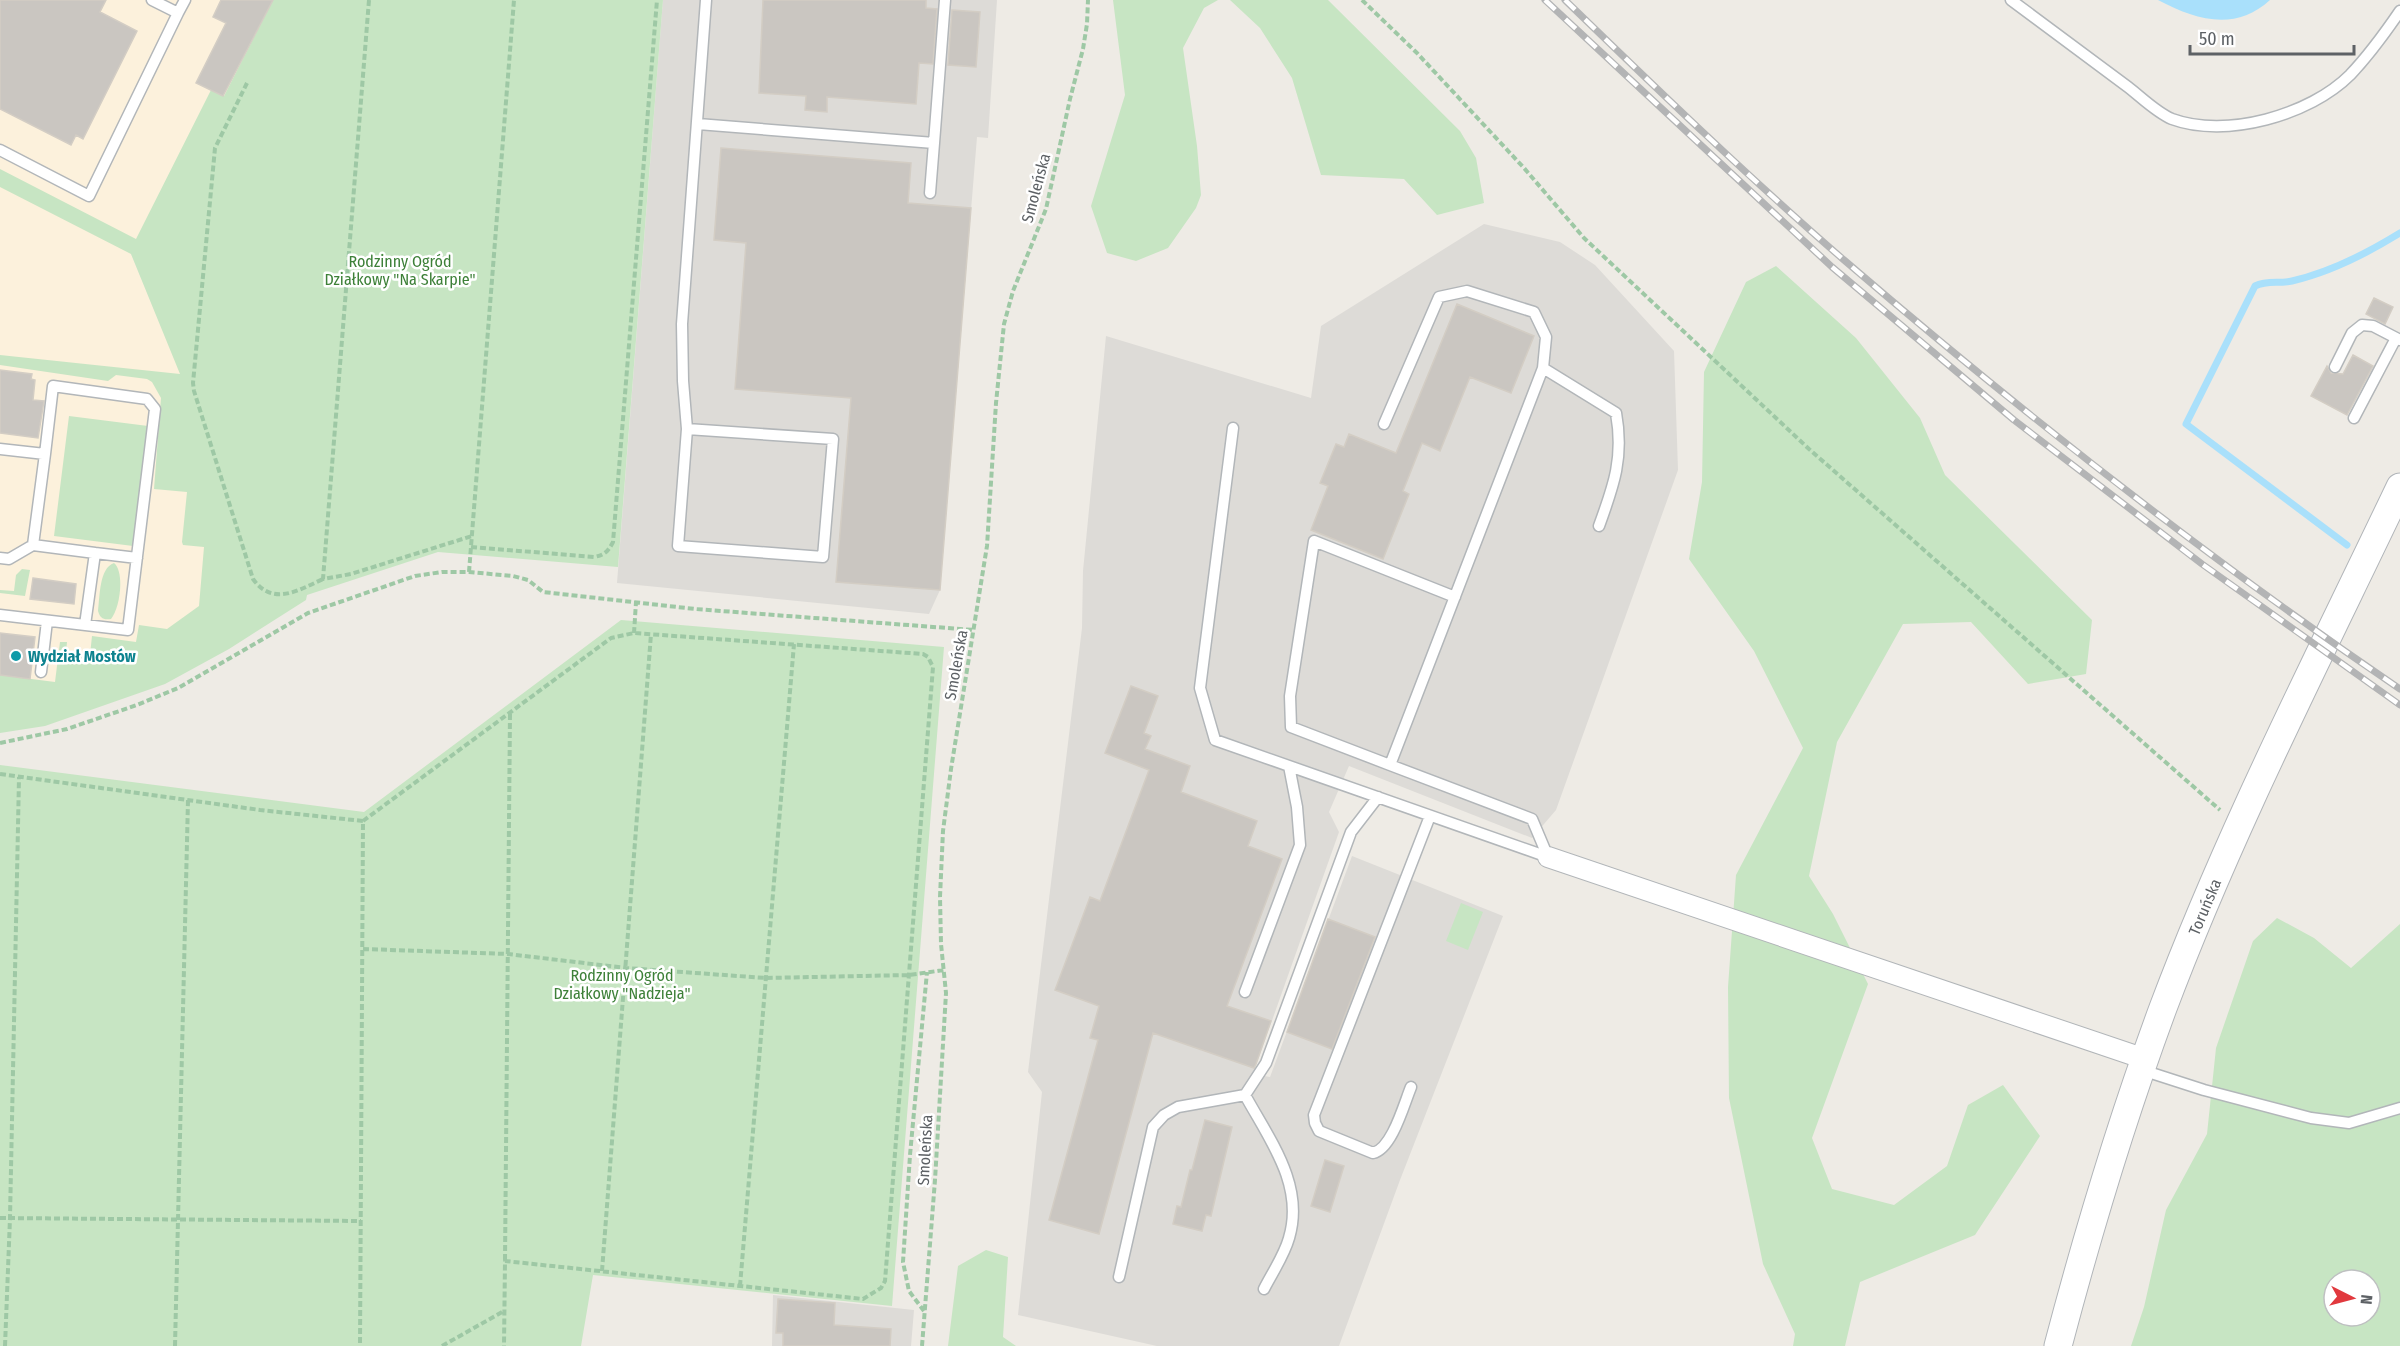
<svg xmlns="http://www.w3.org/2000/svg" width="2400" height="1346" font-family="'Fira Sans Condensed',sans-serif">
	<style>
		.commercial { fill: #fcf1dc }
		.industrial { fill: #dddbd7 }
		.green { fill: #c7e5c3; fill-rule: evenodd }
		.water { fill: #a9e0fb }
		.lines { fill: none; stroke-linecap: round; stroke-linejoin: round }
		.stream { stroke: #a9e0fb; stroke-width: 7 }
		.building { fill: #cac6c1; stroke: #d3cdc4; stroke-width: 1.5 }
		.lane-casing { stroke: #b2b6b9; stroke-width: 13 }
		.street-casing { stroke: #b2b6b9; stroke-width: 22 }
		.secondary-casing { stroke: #b1b5b9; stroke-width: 29 }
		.path { stroke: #9ec8a5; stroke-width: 4; stroke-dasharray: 6 3; stroke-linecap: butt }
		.lane { stroke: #fff; stroke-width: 10 }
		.street { stroke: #fff; stroke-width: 20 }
		.secondary { stroke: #fff; stroke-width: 27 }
		.rail-casing { stroke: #b3b4b5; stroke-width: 7 }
		.rail { stroke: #fff; stroke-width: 4.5; stroke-dasharray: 14; stroke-linecap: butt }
		.culture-dot { fill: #0f9aa8; stroke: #fff; stroke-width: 2 }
		.labels { text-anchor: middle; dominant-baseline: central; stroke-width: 5; stroke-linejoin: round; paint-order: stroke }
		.street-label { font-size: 16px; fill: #5d6165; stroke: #fff }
		.park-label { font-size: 16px; fill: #3d8038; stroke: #fff }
		.culture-label { font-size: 16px; font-weight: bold; fill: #0d838f; stroke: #fff; text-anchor: start }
	</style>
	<rect width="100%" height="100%" fill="#eeebe5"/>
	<!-- commercial -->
	<path class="commercial" d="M0 0H275L221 106 131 254 181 374 215 612 138 655 0 706Z"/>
	<!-- industrial -->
	<path class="industrial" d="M663 0H997L988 138 977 137 940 590 929 614 617 583Z
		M1484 224 1560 242 1595 265 1674 351 1678 470 1556 810 1532 838 1349 766 1329 812 1339 832 1253 1074 1270 1077 1352 856 1503 916 1400 1180 1339 1346H1157L1018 1315 1042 1092 1028 1072 1082 628 1083 571 1106 336 1311 398 1321 326Z
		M773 1295 914 1310 911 1346H772Z"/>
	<!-- green -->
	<path class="green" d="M273 0H663L618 567 438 552 307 595 306 600 229 649 165 684 45 726 0 733V675L55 682 60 642H67L66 653 90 655 92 636 136 642 139 625 167 629 199 606 204 547 183 545 182 542 187 492 154 489 161 398 152 382 147 379 116 375 108 381 0 365V355L180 374 131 254 0 187V169L136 239 211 90 224 96Z
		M1113 0H1218L1204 8 1183 48 1197 146 1201 195 1196 208 1168 248 1136 261 1107 253 1091 206 1125 95Z
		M1230 0H1328L1460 131 1476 158 1484 203 1437 215 1404 179 1321 175 1292 78 1260 28Z
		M1776 266 1856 338 1920 418 1945 475 2092 620 2086 674 2028 684 1971 622 1903 624 1837 742 1809 876 1833 914 1868 984 1812 1138 1832 1189 1894 1205 1947 1166 1968 1105 2003 1085 2040 1136 1975 1235 1860 1282 1845 1346H1793L1795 1334 1763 1264 1729 1098 1728 987 1736 875 1803 748 1754 651 1689 559 1702 482 1704 372 1746 282Z
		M69 416 148 426 133 546 54 536Z
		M114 563C125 572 120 609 111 619 103 620 100 618 98 611 100 597 99 568 114 563Z
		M22 569 30 570 25 596 0 593V590L14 591 16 575Z
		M621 620 944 647 892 1306 593 1275 581 1346H0V765L364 812Z
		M1461 903 1483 912 1468 950 1446 941Z
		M2277 918 2314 938 2351 968 2400 924V1346H2131L2144 1307 2166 1210 2207 1134 2216 1048 2253 941ZM2334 1280H2370V1316H2334Z
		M986 1250 1008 1257 1003 1337 1016 1346H948L958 1266Z"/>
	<!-- water -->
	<path class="water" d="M2158 0H2270C2235 32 2196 20 2158 0Z"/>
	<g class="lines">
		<!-- stream -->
		<path class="stream" d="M2347 545 2186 424 2255 286C2267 280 2279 284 2292 281 2331 272 2366 254 2400 233"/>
	</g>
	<!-- building -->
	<path class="building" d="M0 0H106L100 12 137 31 83 139 76 135 71 145 0 109Z
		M221 0H273L223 96 196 83 226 23 213 17Z
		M763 0H926V8L937 9 933 64 919 63 916 104 827 97V112L805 110 806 96 759 93Z
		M952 10 980 12 976 67 948 65Z
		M721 148 911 163 908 203 971 208 940 590 836 582 851 398 735 389 746 243 714 240Z
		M2374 298 2393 307 2385 324 2366 314Z
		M1457 304 1534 336 1511 393 1470 377 1440 451 1422 443 1403 491 1409 494 1383 559 1311 530 1328 486 1320 483 1336 444 1344 447 1349 434 1396 453Z
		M2353 355 2373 366 2347 415 2311 396 2327 366 2331 373 2343 374Z
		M0 370 32 374 31 379 35 380 33 400 44 401 38 438 0 433Z
		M33 578 76 584 74 604 30 599Z
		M0 633 35 637 30 679 0 675Z
		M1131 686 1158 696 1144 733 1151 736 1145 749 1190 766 1181 792 1257 821 1248 846 1282 859 1227 1006 1271 1021 1256 1064 1254 1068 1153 1033 1099 1234 1049 1220 1098 1040 1090 1038 1099 1006 1055 990 1090 897 1100 901 1149 770 1105 753Z
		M1328 919 1375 937 1332 1049 1287 1032Z
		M1205 1120 1232 1127 1211 1216 1206 1215 1202 1231 1173 1224 1177 1206 1181 1207 1190 1170H1192Z
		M1325 1160 1344 1166 1330 1212 1311 1206Z
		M778 1299 835 1303 834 1325 891 1329 890 1346H783V1333H776Z"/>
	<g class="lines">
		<defs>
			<path id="lane" d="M152 0 178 13 185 0
				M2011 0C2050 29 2089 58 2128 87 2141 97 2157 113 2172 119 2226 139 2310 115 2350 75 2369 55 2385 33 2400 11
				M698 124 934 143 945 0
				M0 150 89 196 178 13
				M930 193 934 143
				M2335 367 2352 333 2362 325 2373 326 2400 340
				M1543 368 1616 413C1624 457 1614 485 1599 526
				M2354 418 2396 338
				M1384 424 1439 297 1467 291 1534 312 1546 337 1543 368 1390 765 1532 819 1548 857
				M1233 428 1200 688 1215 740 1548 857
				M687 429 833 439 823 557 678 546 687 429 683 381 682 324 706 0
				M0 449 45 454 33 545 9 559 0 558
				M33 545 95 553
				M0 615 128 630 155 409 147 399 53 386 45 454
				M85 625 95 553 137 558
				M41 672 47 621
				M1390 765 1291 727 1290 696 1314 541 1455 597
				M1245 992 1300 845 1297 807 1289 766
				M2142 1070 2204 1090 2311 1118 2349 1123 2400 1108
				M1411 1087C1404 1104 1392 1149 1373 1153L1319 1131 1315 1123 1314 1115 1430 816
				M1245 1095C1269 1139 1305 1185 1289 1238 1284 1256 1272 1273 1264 1289
				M1119 1277 1153 1127 1164 1115 1178 1107 1245 1095 1266 1063 1351 832 1378 797"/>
			<path id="street" d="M1548 857 2145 1059"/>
			<path id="secondary" d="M2058 1346C2088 1232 2122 1119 2163 1008 2230 830 2318 659 2400 487"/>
		</defs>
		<!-- lane casing -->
		<use href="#lane" class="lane-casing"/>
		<!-- street casing -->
		<use href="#street" class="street-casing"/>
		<!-- secondary casing -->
		<use href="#secondary" class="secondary-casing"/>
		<!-- path -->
		<path class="path" d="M369 0 323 579 351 574 472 536
			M1362 0 1417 53 1524 168 1584 238 1809 449 2220 810
			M247 83 215 148 193 383 194 391 253 579C273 607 299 590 323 579
			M471 547 594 557C604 555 608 552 613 542L657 0
			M469 572 514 0
			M634 633 636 602
			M0 743 67 729 137 705 178 688 308 613 415 576 442 572H469L513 576 528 580 543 592 695 609 974 630
			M0 774 260 810 363 821 360 1346
			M363 821 611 638 634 633 923 654 928 657 933 667 885 1281 881 1288 863 1299 505 1261 504 1346
			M363 949 508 954 626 968 766 978 909 975 944 970
			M0 1218 361 1221
			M505 1260 510 713
			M602 1271 651 634
			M740 1286 794 644
			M924 1311 909 1291 903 1262 910 1155 927 972
			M5 1346 10 1218 19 777
			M175 1346 188 800
			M442 1346 504 1311
			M922 1346 935 1180 946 993 941 944 940 897 943 831 951 769 987 546 996 403 1004 324 1013 291 1046 209 1070 99 1083 49 1087 24 1088 0"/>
		<!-- lane -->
		<use href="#lane" class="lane"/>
		<!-- street -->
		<use href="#street" class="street"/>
		<!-- secondary -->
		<use href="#secondary" class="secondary"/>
		<defs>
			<path id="rail" d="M1545 0 1832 267 2014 420 2202 564 2400 705
				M1565 0C1656 88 1748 177 1844 260 2021 412 2207 558 2400 689"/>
		</defs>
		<!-- rail casing -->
		<use href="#rail" class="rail-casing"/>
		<!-- rail -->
		<use href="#rail" class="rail"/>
	</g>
	<!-- markers -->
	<circle class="culture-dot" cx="16" cy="656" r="6"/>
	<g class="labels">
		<!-- street labels -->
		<g class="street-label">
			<text transform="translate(1036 188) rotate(-75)">Smoleńska</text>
			<text transform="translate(956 665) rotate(-80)">Smoleńska</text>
			<text transform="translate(2205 907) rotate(-67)">Toruńska</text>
			<text transform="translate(925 1150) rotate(-87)">Smoleńska</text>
		</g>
		<!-- park labels -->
		<g class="park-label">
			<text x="400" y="261">Rodzinny Ogród<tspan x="400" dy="18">Działkowy "Na Skarpie"</tspan></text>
			<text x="622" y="975">Rodzinny Ogród<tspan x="622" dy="18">Działkowy "Nadzieja"</tspan></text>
		</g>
		<!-- culture labels -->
		<g class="culture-label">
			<text x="28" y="656">Wydział Mostów</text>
		</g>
	</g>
	<!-- north arrow -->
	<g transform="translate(2352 1298) rotate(96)"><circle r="28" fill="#ffffff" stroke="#bec0c1" stroke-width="1.5"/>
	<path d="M0-4.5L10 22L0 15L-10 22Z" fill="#e1393e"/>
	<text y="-9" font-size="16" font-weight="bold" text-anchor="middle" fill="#5d6165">N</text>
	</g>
	<!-- scale -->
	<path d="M2190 45v9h164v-9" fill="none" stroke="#5d6165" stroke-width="3"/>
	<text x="2199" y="45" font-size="18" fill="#5d6165" stroke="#ffffff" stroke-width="4.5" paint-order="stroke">50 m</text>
</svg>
